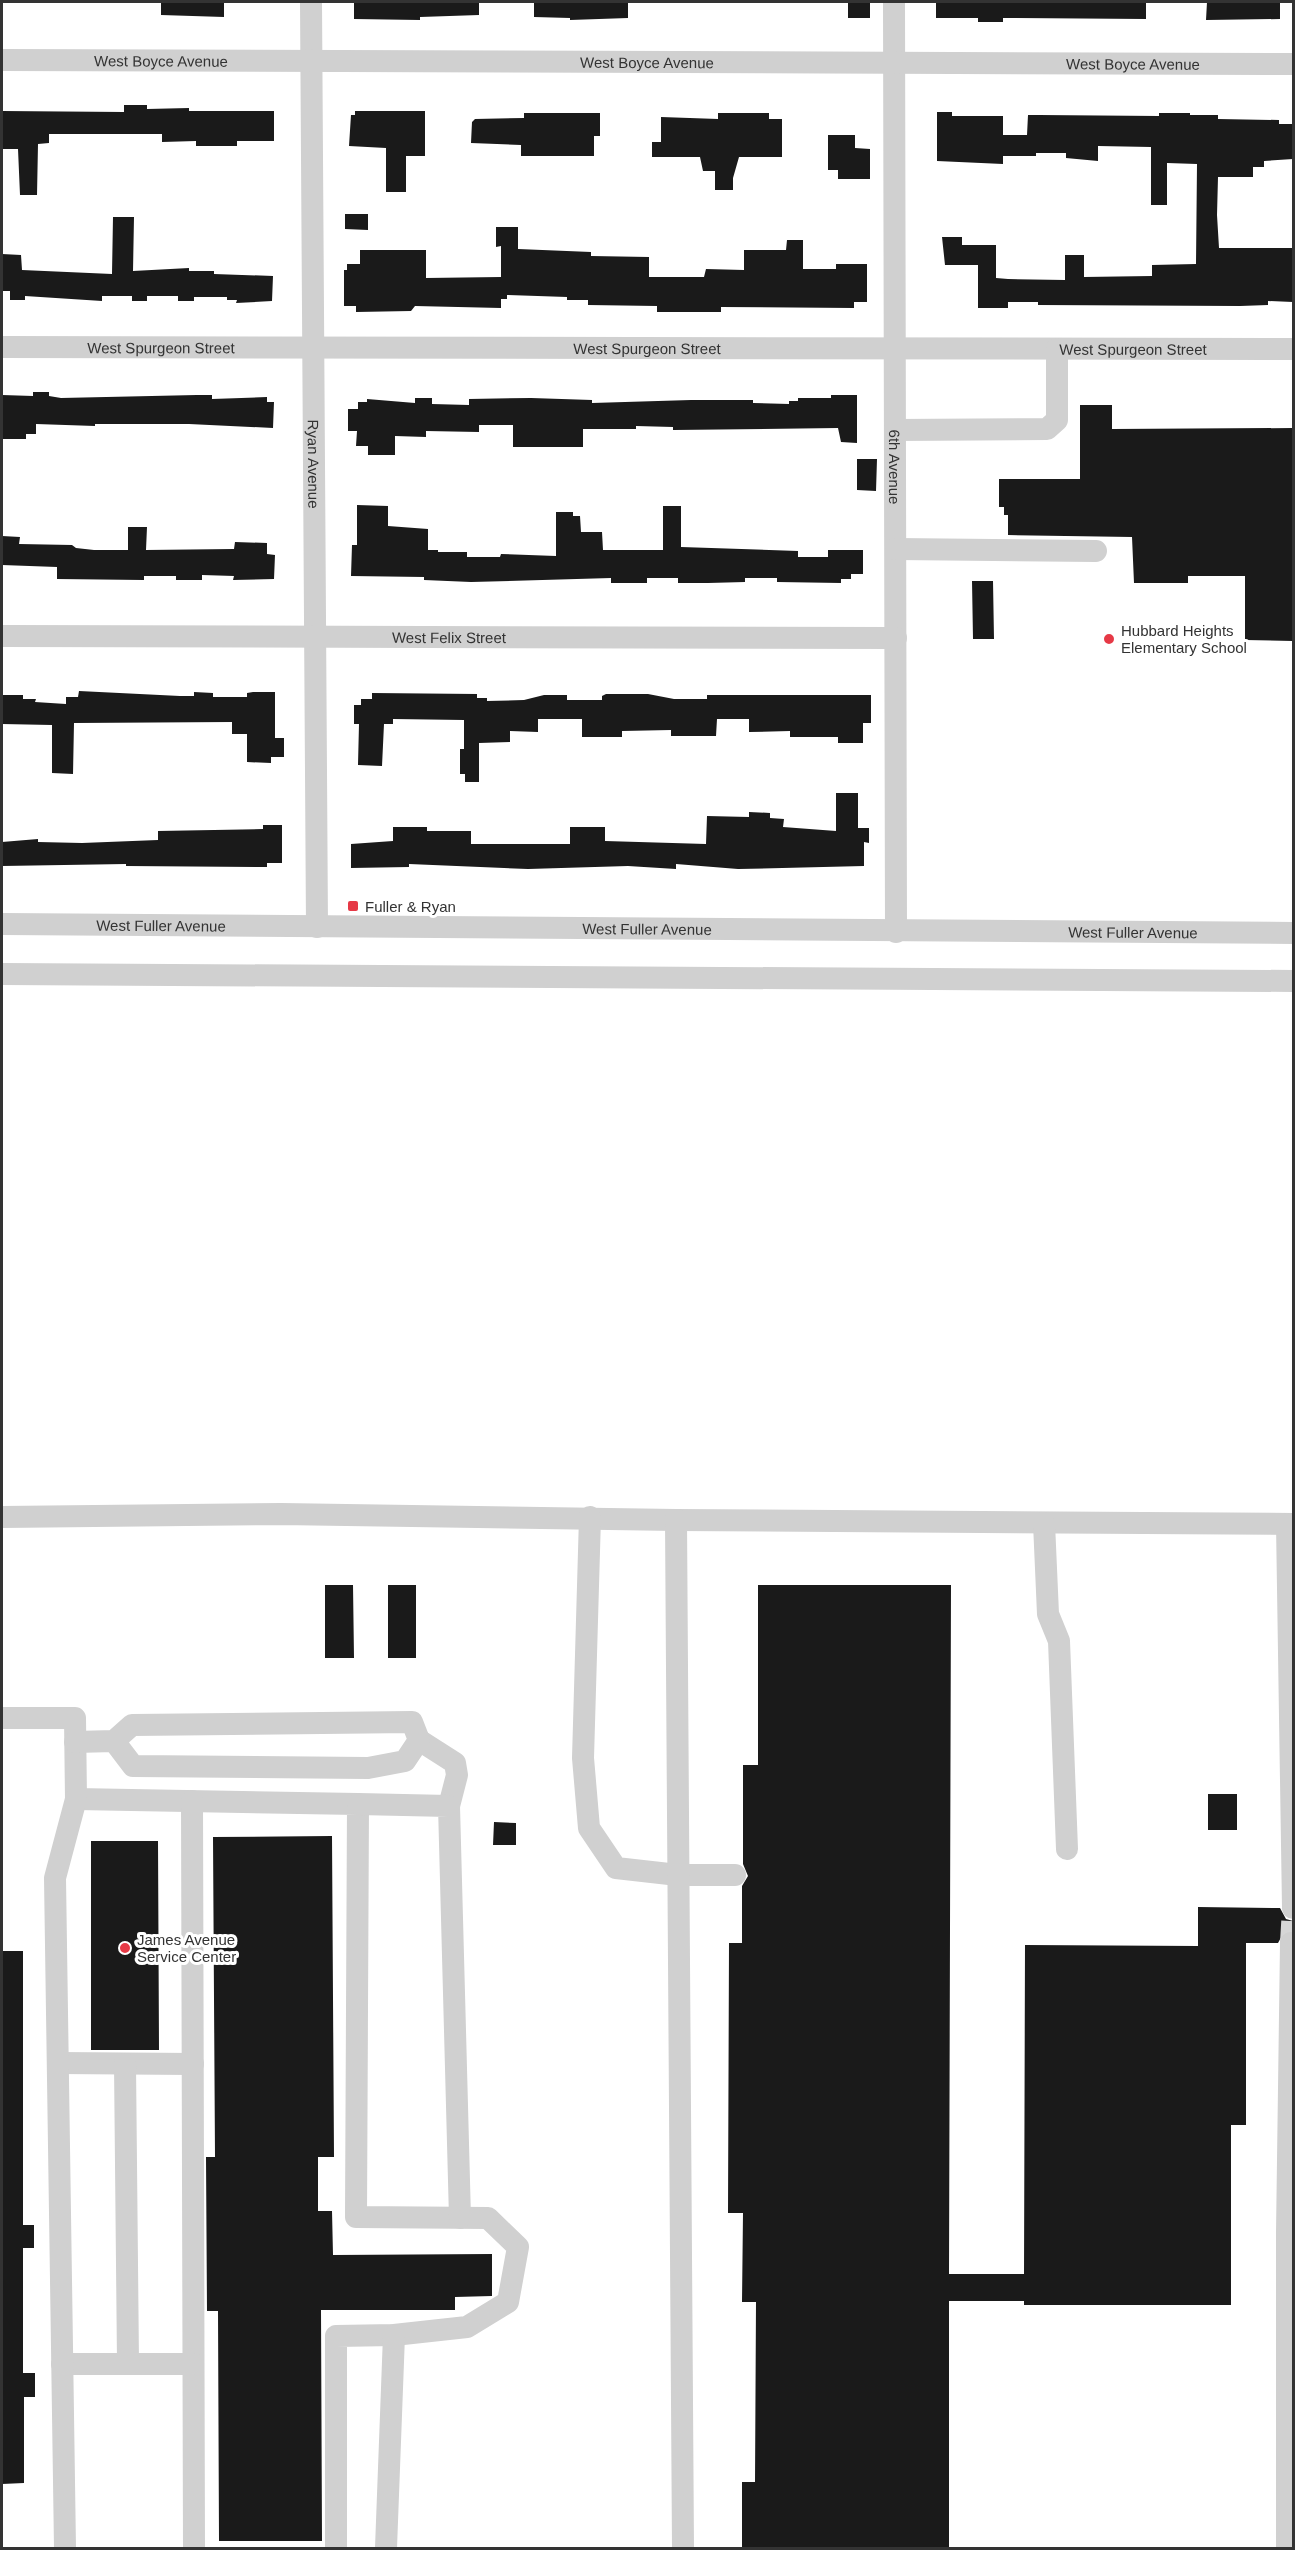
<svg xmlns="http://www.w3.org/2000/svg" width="1295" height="2550" font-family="Arial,sans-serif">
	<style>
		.building { fill: #1a1a1a }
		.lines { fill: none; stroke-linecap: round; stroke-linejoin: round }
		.minor-tunnel { stroke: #d6d6d6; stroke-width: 22; stroke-dasharray: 22 11; stroke-linecap: butt }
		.minor { stroke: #d0d0d0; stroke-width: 22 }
		.poi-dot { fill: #e63946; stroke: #fff; stroke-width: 2 }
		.labels { text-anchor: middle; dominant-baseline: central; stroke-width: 6; stroke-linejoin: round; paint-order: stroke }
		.street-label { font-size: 15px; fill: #333; stroke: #fff }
		.poi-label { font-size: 15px; fill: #333; stroke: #fff; text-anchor: start }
	</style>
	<rect width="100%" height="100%" fill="#fff"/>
	<!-- building -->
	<path class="building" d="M161 2H224V17L161 15Z
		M354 2H479V15L420 17V20L354 19Z
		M534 2H628V18L570 20V18L534 17Z
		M848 2H870V18H848Z
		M936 2H1146V19L1003 18V22H978V18H936Z
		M1207 2H1280V19L1206 20Z
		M124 105H147V109L189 108V111H274V141H237V146H196V141L162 142V134H49V143L38 144 37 195H20L18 149H2V111L124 112Z
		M355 111H425V156H406V192H386V148L349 146 351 115H355Z
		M937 112H952V116H1003V135H1027L1028 115H1039L1159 116V113H1190V115H1218V119L1279 120V124H1293V159L1264 161V167H1253V177H1218L1217 215 1219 248H1293V302L1268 301V305L1240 306 1038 305V302H1008V308H978V265H945L942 237H962V245H996V278L1008 279 1065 280V255H1084V277L1152 276V265L1196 264 1197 164 1167 163V205H1151V147L1098 146V161L1066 158V153H1036V156H1003V164L937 161Z
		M524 113H600V136H594V156H521V145L471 143 472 122 475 119 524 118Z
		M718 113H769V119H782V157H739L733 178V190H715V171H703L700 157H652V142H661V117L718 119Z
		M828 135H855V148L870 149V179H838V170H828Z
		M345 214H368V230L345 229Z
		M113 217H134L133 271 189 268V271H214V274L273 276 272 301 236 303 237 300H227V297H194V301H178V296H147V301H132V296H102V301L25 296V300H10V291H2V254L21 255 22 270 112 274Z
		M496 227H518V249L591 252V256L649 257V277H704L706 269 744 270V250H786L787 240H803V269H836V264H867V302H854V308L721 307V312H657V306L588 305V300H567V297L507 295V299H501V308L415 306 411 311 356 312V306H344V270H347V264H360V250H426V278L501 277V246L496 247Z
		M33 392H49V396L61 398 197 395H212V399L267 397V402H274L273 428 189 424H95V426L36 424V434H26V439H2V395L33 396Z
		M831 395H857V443L841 442 838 428 673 430V427L636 426V429H583V447H513V425H479V432L426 431V437L395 436V455H368V446H356L357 431H348V409H358V402H367V399L415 403V398H432V404L469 405V399L531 398 592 400V403L691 400H753V403L789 404V401H798V398H831Z
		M1080 405H1112V429L1293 428V641L1245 640V576H1188V583H1134L1132 537 1008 535V515H1004V507H999V479H1080Z
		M857 459H877L876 491 857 490Z
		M357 505 388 506V526L428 529V550H438V552H467V557H500L501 554 556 556V512H573V516H580L581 532H602L603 550H663V506H681V547L798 551V557H828V550H863V574H851V579H841V583L777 582V578H745V582L708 583H678V578H647V583H611V578L471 582 424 580V577L351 576 352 545H357Z
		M128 527H147L146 550 234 549 235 542 267 543V554L275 555 274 579 233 580 234 576 202 575V580H176V576H144V580L57 579V567L2 565V536L20 537 19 544 72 545 76 548 94 550H128Z
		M972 581H993L994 639H973Z
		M79 691 180 696H194V692L213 693V697H247V693L253 692H275V738H284V757H271V763L247 762V734H232V722L74 723 73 774 52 773V725L2 724V695H23V699H36L35 702 66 704V697H78Z
		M372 693 477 694V698H487V701L524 700 544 695H567V700H602V696L606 694H648L674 699H707V695H871V723H863V743H838V737H790V731L749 732V719H717L716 736H671V730L622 731V737H582V719H538V732L510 731V742L479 743V782H465V774H460V749H464V720L393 719V724H384L382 766 358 765 359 724H354V705H361V699H372Z
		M836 793H858V828H869V843L864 842V866L738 869 676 864V869L628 866 528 869 409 864V867L351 868V844L393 841V827H427V831H471V844H570V827H605V841L706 844 707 816 749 817V812L770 813V818L784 819 783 827 836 831Z
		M263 825H282V863H267V867L126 866V864L2 866V842L38 839V842L82 843 158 840V831L263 829Z
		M325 1585H353L354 1658H325Z
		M388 1585H416V1658H388Z
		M758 1585H951L949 2274H1024L1025 1945 1198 1946V1907L1280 1908 1286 1919 1293 1921V1930L1284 1932 1278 1943H1246V2125H1231V2305H1024V2301H949V2548H742V2482H755L756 2302H742L743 2213H728L729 1943H742V1886L748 1876 743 1864V1765H758Z
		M1208 1794H1237V1830H1208Z
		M494 1822 516 1823V1845H493Z
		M332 1836 334 2157H318V2211H332L333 2255 492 2254V2296L455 2297V2310H321L322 2541H219L218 2311H207L206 2157H215L213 1837Z
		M91 1841H158L159 2050H91Z
		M2 1951H23V2225H34V2248H23V2373H35V2397H24V2483L2 2484Z"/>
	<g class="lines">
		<!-- minor-tunnel -->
		<path class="minor-tunnel" d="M1291 1943 1293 1908"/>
		<!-- minor -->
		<g class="minor">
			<path id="s1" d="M311 2 317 927"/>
			<path id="s2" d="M894 2 896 932"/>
			<path id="s3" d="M2 60 1294 64"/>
			<path id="s4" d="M2 347 1294 349"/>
			<path d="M895 430 1047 429 1057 420V349"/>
			<path d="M896 549 1096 551"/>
			<path id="s5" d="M2 636 896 638"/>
			<path id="s6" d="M2 924 1294 933"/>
			<path d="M2 974 1294 981"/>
			<path d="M2 1517 281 1514 676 1520 1294 1524"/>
			<path d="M590 1517 583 1758 589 1828 616 1868 678 1875H735"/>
			<path d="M676 1520 683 2548"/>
			<path d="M1044 1523 1048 1614 1059 1641 1067 1849"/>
			<path d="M1287 1524 1293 1908"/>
			<path d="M2 1718H75L76 1799 358 1804 356 2217 488 2218 518 2247 508 2302 467 2327 394 2335 336 2336V2548"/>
			<path d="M419 1740 455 1763 457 1775 449 1806"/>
			<path d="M75 1742 114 1741 132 1725 412 1722 419 1740 405 1761 368 1768 133 1766 114 1741"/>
			<path d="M192 1801 194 2548"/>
			<path d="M358 1804 449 1806 460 2218"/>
			<path d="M58 2063 193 2064"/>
			<path d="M125 2064 128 2363"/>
			<path d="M62 2364H193"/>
			<path d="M65 2548 55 1878 76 1799"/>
			<path d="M386 2548 394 2335"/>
			<path d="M1287 2548V2233L1291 1943"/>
		</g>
	</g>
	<!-- markers -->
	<g class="poi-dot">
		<circle cx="1109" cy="639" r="6"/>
		<rect x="347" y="900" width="12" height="12" rx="3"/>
		<circle cx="125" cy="1948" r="6"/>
	</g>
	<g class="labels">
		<!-- street labels -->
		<g class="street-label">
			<text stroke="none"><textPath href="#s3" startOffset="159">West Boyce Avenue</textPath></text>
			<text stroke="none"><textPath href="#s3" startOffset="645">West Boyce Avenue</textPath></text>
			<text stroke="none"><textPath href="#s3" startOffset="1131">West Boyce Avenue</textPath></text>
			<text stroke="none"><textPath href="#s4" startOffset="159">West Spurgeon Street</textPath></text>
			<text stroke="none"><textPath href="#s4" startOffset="645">West Spurgeon Street</textPath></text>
			<text stroke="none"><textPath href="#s4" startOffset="1131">West Spurgeon Street</textPath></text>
			<text stroke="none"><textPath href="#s1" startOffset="462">Ryan Avenue</textPath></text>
			<text stroke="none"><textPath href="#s2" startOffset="465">6th Avenue</textPath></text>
			<text stroke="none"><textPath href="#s5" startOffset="447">West Felix Street</textPath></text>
			<text stroke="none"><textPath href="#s6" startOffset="159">West Fuller Avenue</textPath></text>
			<text stroke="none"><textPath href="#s6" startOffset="645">West Fuller Avenue</textPath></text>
			<text stroke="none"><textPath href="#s6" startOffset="1131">West Fuller Avenue</textPath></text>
		</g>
		<!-- poi labels -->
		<g class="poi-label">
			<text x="1121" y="630">Hubbard Heights<tspan x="1121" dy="17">Elementary School</tspan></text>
			<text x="365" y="906">Fuller &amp; Ryan</text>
			<text x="137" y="1939">James Avenue<tspan x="137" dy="17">Service Center</tspan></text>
		</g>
	</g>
	<!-- border -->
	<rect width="1295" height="2550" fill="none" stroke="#333333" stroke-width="6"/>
</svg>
